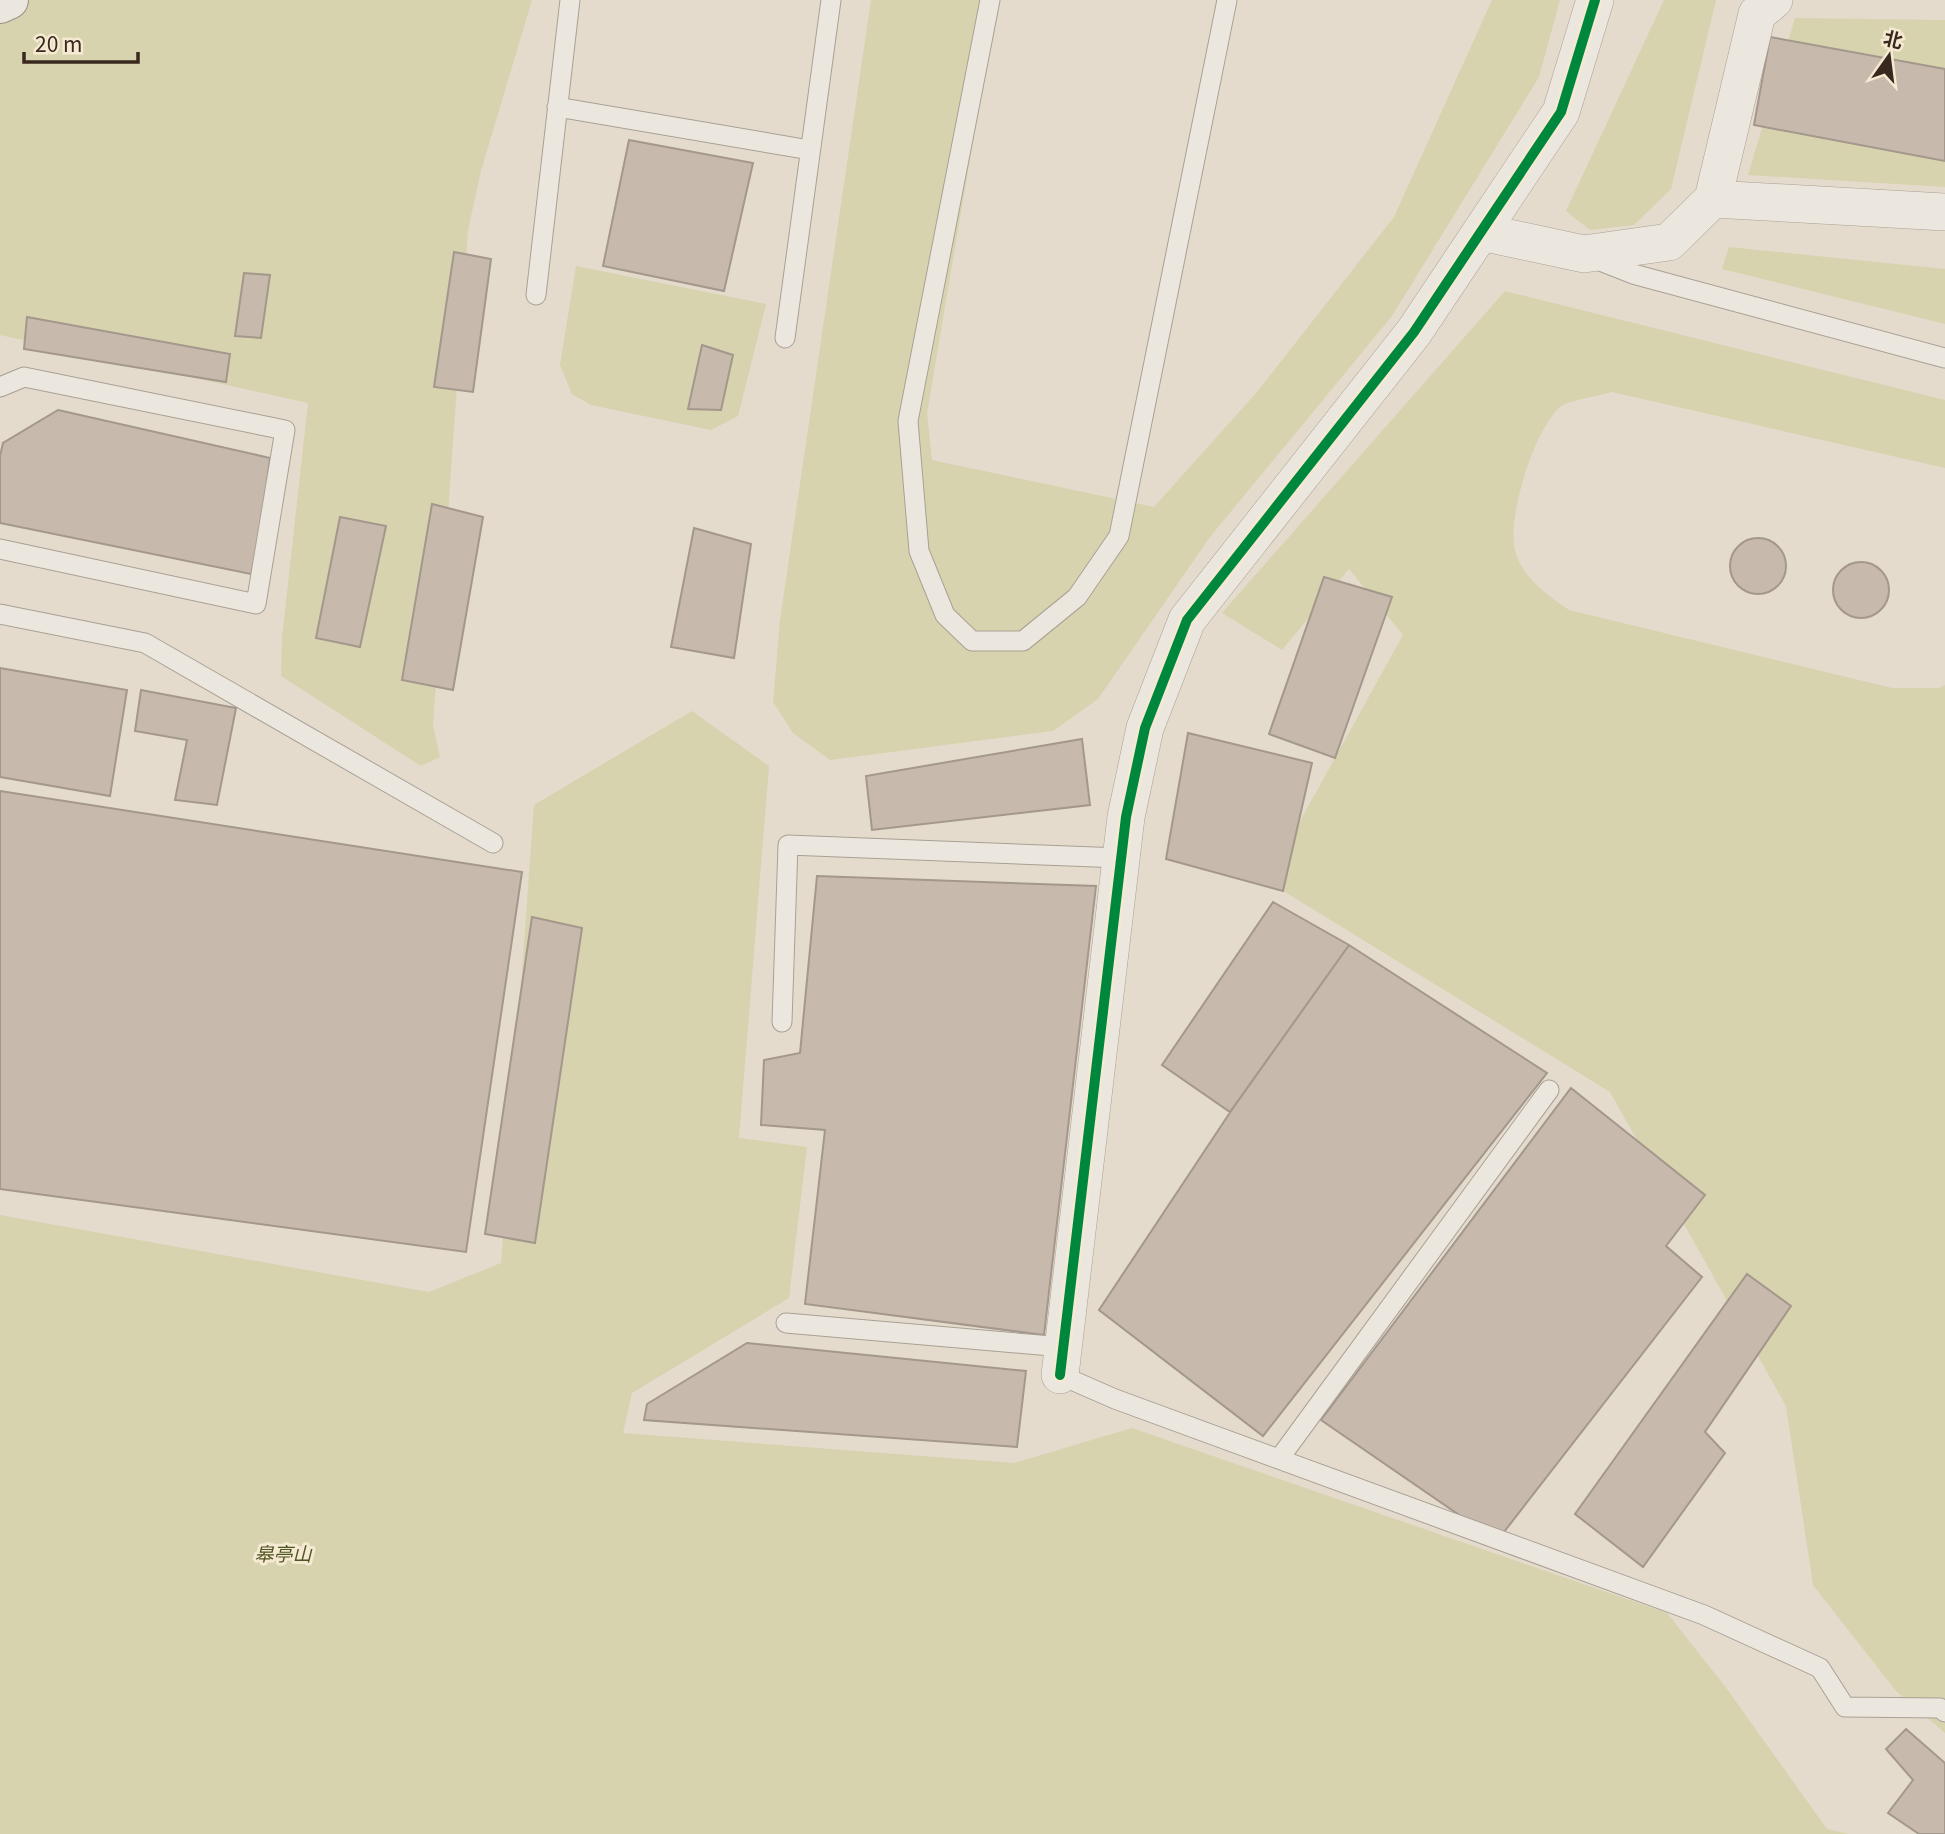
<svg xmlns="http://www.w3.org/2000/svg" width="1945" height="1834" font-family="Georgia,'Noto Sans SC',serif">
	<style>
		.green { fill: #d6d3ae }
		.building { fill: #c8b9ad; stroke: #a4978b; stroke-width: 2 }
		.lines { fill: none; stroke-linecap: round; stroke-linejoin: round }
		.lane-casing { stroke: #a9a095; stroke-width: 21 }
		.street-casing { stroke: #a9a095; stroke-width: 38 }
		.secondary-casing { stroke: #999085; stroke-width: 40 }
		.lane { stroke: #ece7de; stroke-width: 19 }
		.street { stroke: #ece7de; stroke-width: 37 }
		.secondary { stroke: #ece7de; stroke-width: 38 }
		.cycleway-casing { stroke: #f6e9d1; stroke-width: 15 }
		.cycleway { stroke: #00873e; stroke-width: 10 }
		.labels { text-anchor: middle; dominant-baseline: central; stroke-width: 6; stroke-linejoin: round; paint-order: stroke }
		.park-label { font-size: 19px; font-style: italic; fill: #4c5523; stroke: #f6e9d1 }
	</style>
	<rect width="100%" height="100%" fill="#e4dbcc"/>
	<!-- green -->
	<path class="green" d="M0 0H532L481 171 468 230 433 725 440 757 421 766 281 676 282 638 308 403 0 335Z
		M871 0H997L927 413 932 460 1154 507 1257 392 1394 217 1492 0H1560L1539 77 1392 316 1210 537 1098 699 1053 731 830 760 793 733 773 702 780 620Z
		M1664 0H1716L1671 189 1634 225 1590 230 1566 211Z
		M1795 18 1945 20V187L1748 175Z
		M1729 247 1945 269V324L1722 269Z
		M576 266 766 304 738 416 711 430 591 405 572 394 560 365Z
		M1505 291 1945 400V468L1612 392C1599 396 1569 400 1560 407 1534 429 1503 526 1517 557 1527 581 1549 596 1569 610L1892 688H1939L1945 685V1733L1896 1691 1813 1585 1786 1406 1610 1092 1267 881 1403 635 1349 569 1282 650 1222 613Z
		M692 711 769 766 739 1138 807 1147 789 1298 632 1393 623 1433 1014 1463 1132 1428 1667 1613 1724 1685 1827 1829 1849 1834H0V1215L429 1292 501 1263 534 805Z"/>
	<!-- building -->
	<path class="building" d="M1770 37 1945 69V161L1754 125Z
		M629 140 753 163 724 291 603 266Z
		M454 252 491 259 473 392 434 387Z
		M244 273 270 275 261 338 235 336Z
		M27 317 230 354 226 382 24 349Z
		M702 345 733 355 721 410 688 409Z
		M58 410 270 458 256 575 0 523V456L3 443Z
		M432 504 483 517 453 690 402 680Z
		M340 517 386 526 360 647 316 638Z
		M694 528 751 544 734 658 671 647Z
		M1730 566a28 28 0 1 1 56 0a28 28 0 1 1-56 0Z
		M1833 590a28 28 0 1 1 56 0a28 28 0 1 1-56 0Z
		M1324 577 1392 597 1335 758 1269 734Z
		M0 668 127 690 110 796 0 777Z
		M141 690 236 708 217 805 175 800 187 740 135 731Z
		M1188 733 1312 763 1283 891 1166 859Z
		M1082 739 1090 805 872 830 866 776Z
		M0 791 522 872 466 1252 0 1189Z
		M817 876 1096 886 1044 1335 805 1304 825 1130 761 1125 764 1060 800 1053Z
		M1273 902 1349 945 1230 1112 1162 1065Z
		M532 917 582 928 535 1243 485 1234Z
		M1349 945 1547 1073 1263 1436 1099 1310 1231 1111Z
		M1571 1088 1705 1195 1666 1246 1702 1277 1497 1541 1321 1420Z
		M1747 1274 1791 1306 1705 1432 1725 1453 1643 1567 1575 1514Z
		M747 1343 1026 1371 1017 1447 644 1420 647 1404Z
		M1906 1729 1945 1763V1834H1919L1888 1813 1913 1780 1886 1749Z"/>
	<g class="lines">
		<defs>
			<path id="lane" d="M990 0 908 421 919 551 945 615 972 641H1023L1077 597 1119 536 1227 0
				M557 107 810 150
				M1595 259 1633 274 1945 358
				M536 295 570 0
				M785 338 831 0
				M0 387 24 377 285 430 256 604 0 549
				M0 614 145 643 493 843
				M782 1022 788 845 1121 858
				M786 1323 1063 1347
				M1060 1375 1115 1399 1704 1615 1820 1668 1845 1707 1940 1708 1945 1712
				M1279 1459 1549 1090"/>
			<path id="street" d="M1713 199 1757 14 1774 0
				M1481 232 1584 254 1669 242 1713 199 1945 212
				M1060 1375 1126 817 1145 728 1187 620 1414 332 1561 112 1595 0"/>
			<path id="secondary" d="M0 4 9 0"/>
		</defs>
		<!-- lane casing -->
		<use href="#lane" class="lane-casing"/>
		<!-- street casing -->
		<use href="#street" class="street-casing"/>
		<!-- secondary casing -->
		<use href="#secondary" class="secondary-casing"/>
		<!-- lane -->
		<use href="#lane" class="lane"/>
		<!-- street -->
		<use href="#street" class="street"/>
		<!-- secondary -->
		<use href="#secondary" class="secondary"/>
		<defs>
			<path id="cycleway" d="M1060 1375 1126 817 1145 728 1187 620 1414 332 1561 112 1595 0"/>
		</defs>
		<!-- cycleway casing -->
		<use href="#cycleway" class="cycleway-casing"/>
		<!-- cycleway -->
		<use href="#cycleway" class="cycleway"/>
	</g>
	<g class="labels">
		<!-- park labels -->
		<g class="park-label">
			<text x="283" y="1552">皋亭山</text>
		</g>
	</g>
	<!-- north arrow -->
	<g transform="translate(1889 56) rotate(14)" stroke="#f6e9d1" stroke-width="5" paint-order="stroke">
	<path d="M0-5L12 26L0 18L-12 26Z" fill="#38281d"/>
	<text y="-10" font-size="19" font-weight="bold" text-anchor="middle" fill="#38281d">北</text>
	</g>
	<!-- scale -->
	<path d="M24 52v10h114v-10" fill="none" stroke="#38281d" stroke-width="3.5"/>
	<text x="35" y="52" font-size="21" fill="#38281d" stroke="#f6e9d1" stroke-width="5" paint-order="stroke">20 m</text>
</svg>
